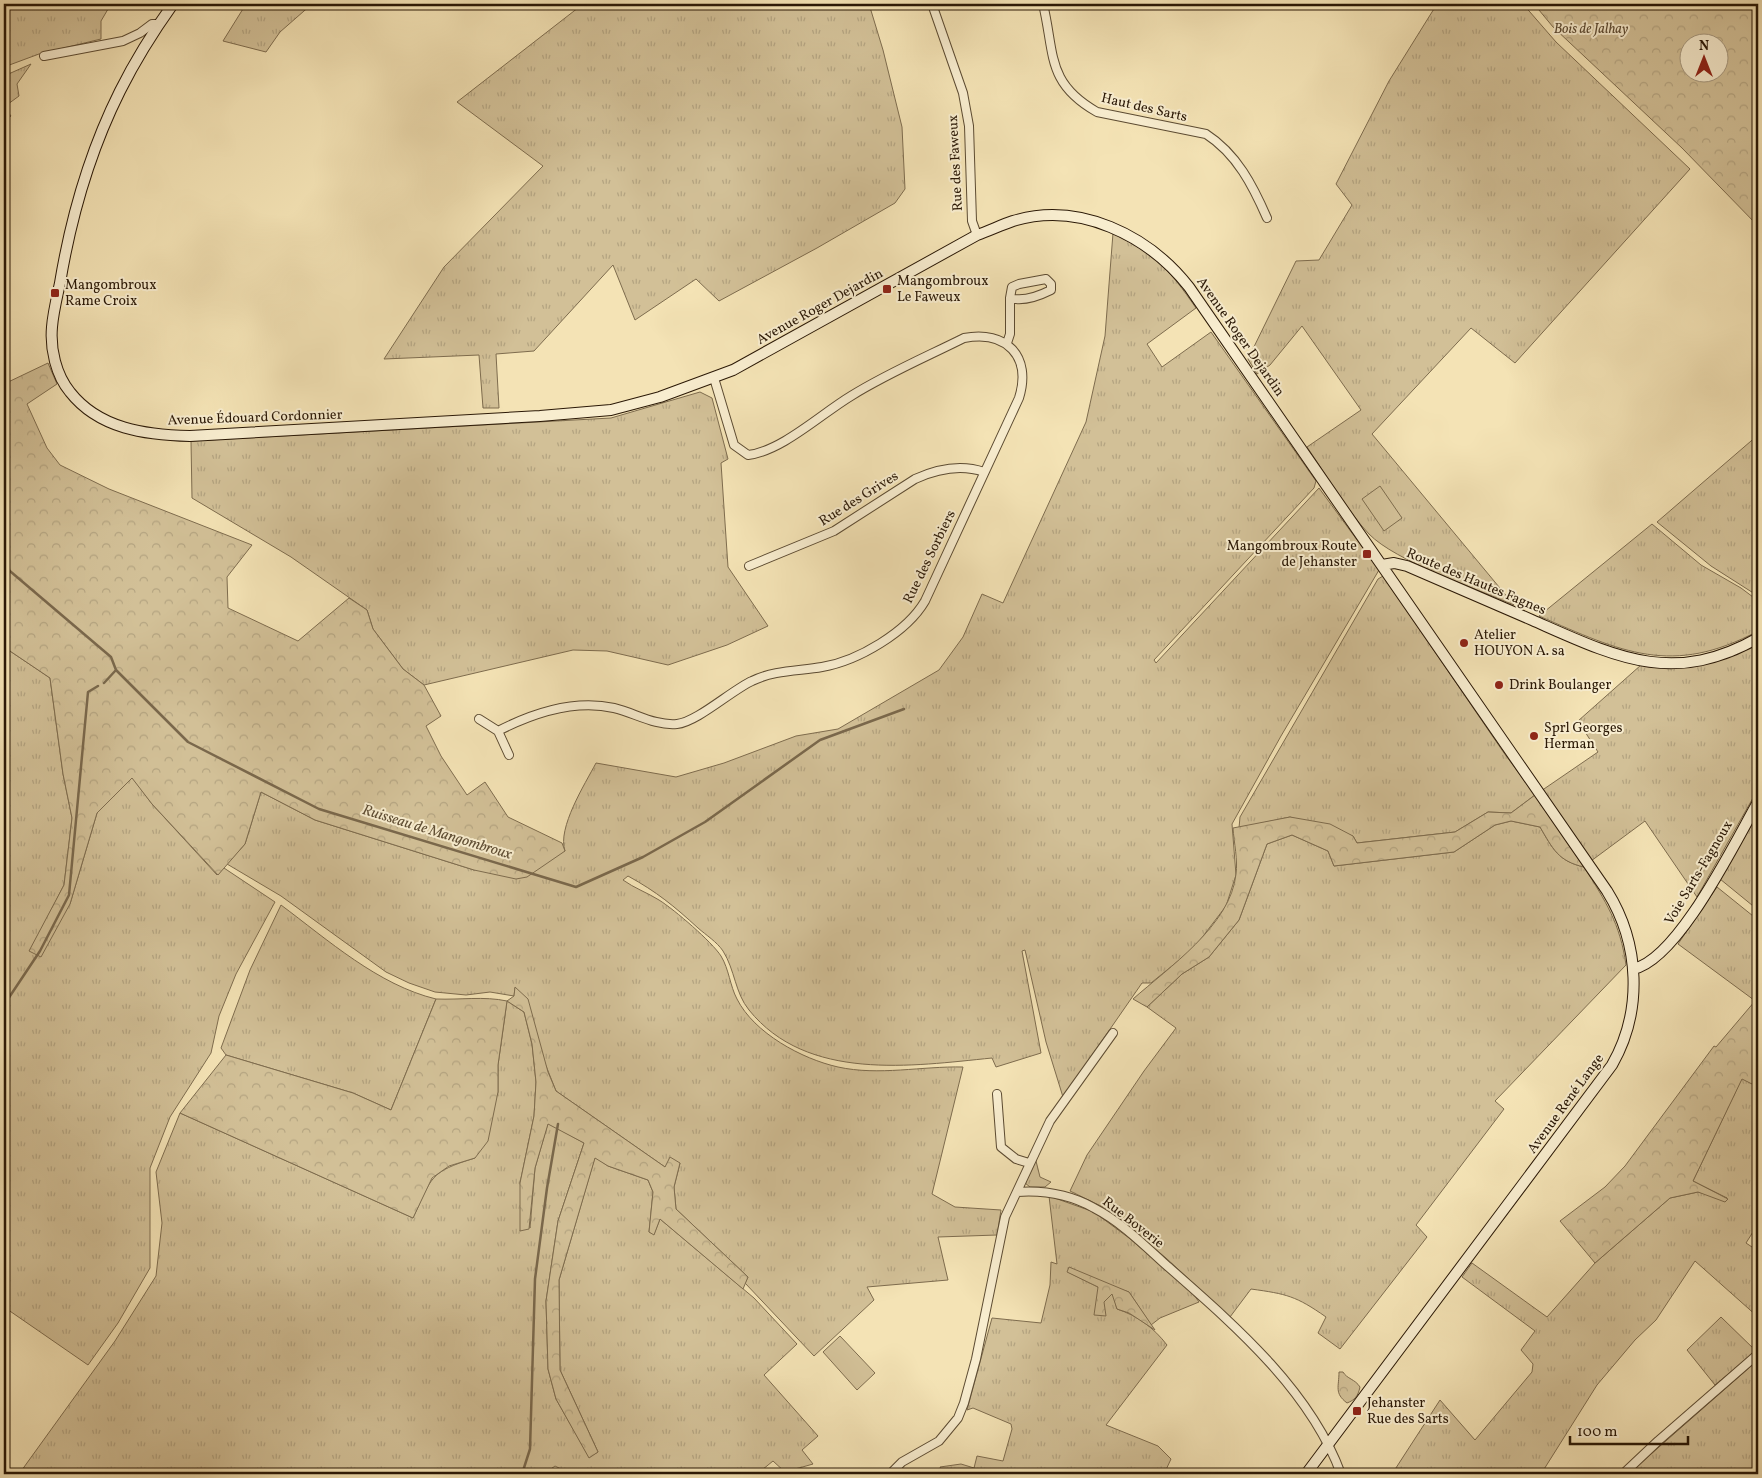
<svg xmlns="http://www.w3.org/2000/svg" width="1762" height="1478" font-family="Vollkorn,serif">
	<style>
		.grass { fill: url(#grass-tufts); stroke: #7e6c4e }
		.forest { fill: url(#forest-crowns); stroke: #7e6c4e; fill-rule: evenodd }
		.pitch { fill: #d2c097; stroke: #7e6c4e }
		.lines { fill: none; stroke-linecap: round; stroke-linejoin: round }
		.stream { stroke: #7a684c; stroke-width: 2.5 }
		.street-casing { stroke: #5c4b32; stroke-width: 10 }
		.secondary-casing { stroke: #2a1806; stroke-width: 12 }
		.street { stroke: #f8edcf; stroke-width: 8 }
		.secondary { stroke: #f8edcf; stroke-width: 10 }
		.poi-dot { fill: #8f2418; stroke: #f8edcf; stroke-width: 2 }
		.labels { text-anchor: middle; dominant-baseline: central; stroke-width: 4; stroke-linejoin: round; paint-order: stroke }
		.park-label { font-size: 14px; font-style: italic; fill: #5c4a32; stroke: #f8edcf }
		.street-label { font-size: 14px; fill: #2a1806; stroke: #f8edcf }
		.poi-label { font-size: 14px; fill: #2a1806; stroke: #f8edcf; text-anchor: start }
		.water-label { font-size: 15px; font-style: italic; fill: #5f4e34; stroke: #f8edcf }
	</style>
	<defs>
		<pattern id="grass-tufts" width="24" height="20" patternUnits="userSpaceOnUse" patternTransform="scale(1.25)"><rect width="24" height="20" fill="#d2c097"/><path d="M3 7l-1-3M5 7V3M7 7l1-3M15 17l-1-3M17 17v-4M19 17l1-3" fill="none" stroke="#b4a481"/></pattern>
		<pattern id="forest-crowns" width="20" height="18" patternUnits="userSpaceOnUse" patternTransform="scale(1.25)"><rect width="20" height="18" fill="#d2c097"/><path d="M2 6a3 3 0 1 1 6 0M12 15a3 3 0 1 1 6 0" fill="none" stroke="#b4a481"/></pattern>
	</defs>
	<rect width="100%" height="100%" fill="#f4e3b5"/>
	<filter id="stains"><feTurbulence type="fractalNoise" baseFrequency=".004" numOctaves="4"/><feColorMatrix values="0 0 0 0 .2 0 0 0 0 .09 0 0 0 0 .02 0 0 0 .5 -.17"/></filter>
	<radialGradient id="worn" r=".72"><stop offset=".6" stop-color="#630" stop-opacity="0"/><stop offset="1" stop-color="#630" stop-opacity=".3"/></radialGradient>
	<!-- grass -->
	<path class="grass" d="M4 4H111L101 21V39L39 54 4 67Z
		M246 4H312L280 32 266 52 223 41Z
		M583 4H869L883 50 902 127 905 189 895 203 817 248 719 301 696 279 635 320 613 265 534 351 496 354 499 408H483L479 355 384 359 444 267 543 166 457 102Z
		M1437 4H1523L1556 42 1690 169 1515 363 1471 328 1372 434 1514 605C1477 589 1395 561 1369 534 1348 512 1325 473 1307 447L1361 410 1302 326 1270 365 1257 374 1248 359 1296 261 1319 260 1352 205 1336 184 1389 81Z
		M31 64 17 84 19 96 4 107 11 116 4 122V76Z
		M1113 233C1156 255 1169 269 1196 308L1147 344 1162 367 1211 332 1316 481 1314 488 1154 660 1156 663 1319 488 1379 570 1281 736 1232 824 1236 875 1226 906 1194 948 1151 983H1142L1063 1097 1046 1042 1025 950 1022 951 1041 1053 996 1067 992 1058C912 1066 807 1082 749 1010 735 993 735 970 723 951 717 942 706 935 698 928 674 906 657 892 628 876L623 880C634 888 648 893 659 900 675 910 712 942 721 956 729 969 730 986 737 999 754 1033 802 1059 838 1067 879 1076 922 1066 963 1067L932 1194 955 1207 1001 1210 997 1235 938 1237 948 1280 867 1287 874 1300 814 1356 745 1283 748 1277 676 1209 674 1187 680 1163 665 1167 556 1091 515 988 514 996 490 992 466 995 435 992 409 983 386 972 281 896 227 864 245 844 261 792 315 820 474 870 565 851C557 828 585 784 596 763L676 777 724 763 796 736 838 729 939 670 963 637 982 594 1003 603 1086 422 1105 336Z
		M700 392 712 398 728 459 721 463 728 567 768 626 727 645 668 665 607 651 573 650 424 685 403 669 373 629 367 610 291 557 192 498 191 441 611 418Z
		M1758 435V596L1711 566 1657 522Z
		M1652 524 1701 565 1741 588 1757 600 1758 631C1672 677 1622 652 1539 616Z
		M1383 576 1504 753 1535 795 1511 813 1488 812 1455 832 1357 843 1353 836 1290 817 1239 828 1240 817 1378 579Z
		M1758 642V789L1697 897 1645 821 1591 861 1541 791 1598 752 1578 721 1641 665 1662 667Z
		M4 647 50 678 63 774 72 818 64 885 30 951 70 904 97 813 132 777 152 804 217 875 224 868 275 902 236 974 219 1016 211 1053 170 1117 150 1168V1268L118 1323 88 1365 4 1307Z
		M1758 814V910L1720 879Z
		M1511 821 1540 827C1553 849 1558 861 1584 867 1606 902 1620 923 1626 965L1495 1101 1504 1109 1416 1225 1427 1237 1340 1349 1318 1333 1326 1317C1296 1296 1287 1294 1251 1289L1230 1317 1166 1258 1107 1209 1070 1191 1087 1155 1144 1071 1176 1028 1147 1007 1182 974 1209 957 1239 920 1267 844 1292 835 1328 851 1334 866 1454 852 1495 825Z
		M1717 887 1758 920V1003L1678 944Z
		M281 905C328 940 378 985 436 999L391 1110 353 1093 226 1055 221 1048 250 970Z
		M507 1001 524 1012 532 1044 536 1082 534 1116 520 1183 530 1228 535 1168 548 1123 584 1143 558 1221 546 1301 548 1369 556 1399 589 1457 598 1452 560 1370 559 1280 595 1157 608 1166 648 1180 653 1192 649 1232 654 1234 660 1219 754 1298 797 1344 764 1375 818 1436 802 1450 813 1464 785 1472 773 1461 757 1474H571L555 1466 544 1474H19L115 1341 156 1276 162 1223 156 1172 180 1113 413 1218C432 1177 429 1172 475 1158L498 1092V1065Z
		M1742 1078 1758 1087V1224L1746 1243 1758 1251V1317L1695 1261 1656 1320 1635 1340 1597 1385 1541 1474H1392L1440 1400 1475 1440 1532 1372 1533 1364 1521 1350 1535 1331 1462 1277 1472 1263 1547 1317 1595 1263 1670 1198 1698 1192 1727 1198 1693 1181Z
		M1035 1157 1040 1177 1051 1182 1045 1187H1030L1025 1183Z
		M1049 1196 1094 1212 1129 1238 1192 1292 1199 1302 1160 1318 1151 1325 1129 1292 1068 1272 1098 1287 1104 1302 1113 1293 1117 1309C1138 1316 1154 1328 1167 1345L1106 1425 1158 1446 1171 1459 1164 1474H943L940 1467 961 1464 974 1468 977 1456 1003 1461 1012 1429 1011 1424 973 1408 967 1410 992 1318 1041 1323 1050 1285 1051 1262 1057 1264Z
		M1721 1317 1756 1351 1715 1385 1687 1350Z
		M1758 1360V1474H1632L1634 1469Z"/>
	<!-- forest -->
	<path class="forest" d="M1534 4H1758V226L1682 148 1553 27ZM1720 42V72H1690V42Z
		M48 363 57 384 27 404 47 448 60 465 109 489 252 545 227 577 228 608 298 641 349 598 367 610 373 629 403 669 424 685 441 716 426 726 441 756 467 795 485 782 508 817 562 843 565 851 527 877 516 879 474 870 315 820 261 792 245 844 218 875 152 804 132 778 97 813 70 904 41 957 29 951 64 885 72 818 63 774 50 678 4 647V384Z
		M1535 795 1584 867C1558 861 1553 849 1540 827L1511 821 1495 825 1454 852 1334 866 1328 851 1292 835 1267 844 1239 920 1209 957 1182 974 1147 1007 1133 999C1168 968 1231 925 1236 874 1238 860 1234 843 1233 828L1290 817 1330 824 1353 836 1357 843 1455 832 1488 812 1511 813Z
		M515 987 528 999 548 1072 556 1091 665 1167 670 1157 680 1163 674 1187 676 1209 748 1277 743 1289 660 1219 654 1235 649 1232 653 1192 648 1180 608 1166 595 1158 559 1280 560 1370 598 1452 589 1458 556 1399 548 1369 546 1301 558 1221 584 1143 548 1124 535 1168 529 1229 520 1231V1183L534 1116 536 1082 532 1044 524 1012 507 1001 498 1065V1092L488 1141 475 1158 449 1166 432 1178 413 1218 180 1113 226 1055 353 1093 391 1110 436 999C460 1000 484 996 507 1001L514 996Z
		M1755 1001 1758 1003V1087L1742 1079 1693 1181 1728 1199 1725 1202 1698 1192 1670 1198 1595 1263 1560 1221 1605 1187 1625 1166 1714 1046 1716 1047Z
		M1069 1267 1129 1292 1155 1330 1129 1313 1117 1309 1112 1294 1104 1302 1106 1316 1094 1315 1098 1287 1067 1272Z
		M1339 1372H1343C1347 1379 1355 1379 1360 1387 1358 1396 1355 1400 1347 1403 1334 1393 1339 1387 1339 1372Z"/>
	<!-- pitch -->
	<path class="pitch" d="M1380 486 1402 518 1384 531 1362 499Z
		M840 1336 875 1373 857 1390 823 1352Z"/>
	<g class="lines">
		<!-- stream -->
		<path class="stream" d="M4 566 111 657 116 670 188 742 319 809 576 887 643 857 705 822 820 740 904 709
			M104 683 116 670
			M4 1005 40 951 69 895 88 692 98 686
			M522 1474 530 1449 535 1279 547 1188 558 1124"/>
		<defs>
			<path id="street" d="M932 4 963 93 969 126 972 221 977 235
				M1043 4C1055 54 1046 83 1097 112L1206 134C1237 154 1253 186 1267 218
				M44 56 123 41 140 33 152 24H159
				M1007 343 1010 334V298C1023 302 1039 296 1051 290V284L1046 279 1019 284 1012 287 1010 298
				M749 566 834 531 915 479C937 469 961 464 984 472
				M479 719 498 731 509 755
				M498 731C533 713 574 699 614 708 635 713 655 726 677 724 697 722 732 690 752 681 774 670 799 671 822 667 858 661 907 632 925 601L1019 398C1032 356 1006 330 964 338 926 357 886 374 851 396 821 414 782 451 748 455L734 445 714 378
				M997 1094 1001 1147 1016 1159 1029 1163
				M1017 1192C1045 1190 1069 1194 1094 1208 1121 1222 1143 1244 1165 1264 1232 1323 1310 1389 1341 1474
				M890 1474 902 1462 939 1441 958 1418 964 1403 976 1359 1005 1217 1050 1121 1113 1033
				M1623 1474 1658 1441 1758 1354"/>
			<path id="secondary" d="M173 4C153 32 135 61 120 91 90 151 71 217 60 283 57 297 53 313 52 327 50 349 56 375 70 392 99 429 146 435 190 436L540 416 611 410 660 397 733 370 977 235C989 231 1001 225 1013 221 1079 201 1148 235 1189 287L1607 891C1640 944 1643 1011 1612 1065L1306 1474
				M1382 565 1394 563 1407 566C1449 584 1491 602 1532 620 1614 656 1672 687 1758 638
				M1633 969C1678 960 1735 842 1758 802"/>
		</defs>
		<!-- street casing -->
		<use href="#street" class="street-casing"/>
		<!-- secondary casing -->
		<use href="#secondary" class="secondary-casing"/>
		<!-- street -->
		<use href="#street" class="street"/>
		<!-- secondary -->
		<use href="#secondary" class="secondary"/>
	</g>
	<!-- markers -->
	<g class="poi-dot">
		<rect x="882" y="284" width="10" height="10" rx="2.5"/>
		<rect x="50" y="288" width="10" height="10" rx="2.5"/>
		<rect x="1362" y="549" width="10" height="10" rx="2.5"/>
		<circle cx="1464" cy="643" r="5"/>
		<circle cx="1499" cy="685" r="5"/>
		<circle cx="1534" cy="736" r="5"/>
		<rect x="1352" y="1406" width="10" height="10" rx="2.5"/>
	</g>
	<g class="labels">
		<!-- park labels -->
		<g class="park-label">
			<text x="1591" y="29">Bois de Jalhay</text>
		</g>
		<!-- street labels -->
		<g class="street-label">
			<text transform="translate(1144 108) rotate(13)">Haut des Sarts</text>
			<text transform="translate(956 163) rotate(-93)">Rue des Faweux</text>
			<text transform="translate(820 307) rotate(-29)">Avenue Roger Dejardin</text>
			<text transform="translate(1240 337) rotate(55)">Avenue Roger Dejardin</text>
			<text transform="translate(255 418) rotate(-2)">Avenue Édouard Cordonnier</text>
			<text transform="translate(859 499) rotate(-32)">Rue des Grives</text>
			<text transform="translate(930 557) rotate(-64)">Rue des Sorbiers</text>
			<text transform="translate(1476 582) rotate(23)">Route des Hautes Fagnes</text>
			<text transform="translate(1699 873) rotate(-59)">Voie Sarts-Fagnoux</text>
			<text transform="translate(1566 1104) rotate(-54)">Avenue René Lange</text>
			<text transform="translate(1133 1223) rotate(38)">Rue Boverie</text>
		</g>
		<!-- poi labels -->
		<g class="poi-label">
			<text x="897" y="281">Mangombroux<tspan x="897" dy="16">Le Faweux</tspan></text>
			<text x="65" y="285">Mangombroux<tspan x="65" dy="16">Rame Croix</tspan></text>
			<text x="1357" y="546" text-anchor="end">Mangombroux Route<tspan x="1357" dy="16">de Jehanster</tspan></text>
			<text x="1474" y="635">Atelier<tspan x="1474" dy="16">HOUYON A. sa</tspan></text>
			<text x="1509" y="685">Drink Boulanger</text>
			<text x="1544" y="728">Sprl Georges<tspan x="1544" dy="16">Herman</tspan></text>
			<text x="1367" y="1403">Jehanster<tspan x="1367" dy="16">Rue des Sarts</tspan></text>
		</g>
		<!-- water labels -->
		<g class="water-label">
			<text transform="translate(437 833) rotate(17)">Ruisseau de Mangombroux</text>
		</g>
	</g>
	<!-- margin -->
	<rect width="1762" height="1478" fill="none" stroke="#f4e3b5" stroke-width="20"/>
	<rect x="5" y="5" width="1752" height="1468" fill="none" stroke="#2a1806" stroke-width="2.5"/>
	<rect x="10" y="10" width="1742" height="1458" fill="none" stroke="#2a1806"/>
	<!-- north arrow -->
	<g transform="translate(1704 58)"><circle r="24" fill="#f8edcf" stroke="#a6987f"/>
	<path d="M0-4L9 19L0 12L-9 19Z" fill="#8f2418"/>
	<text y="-8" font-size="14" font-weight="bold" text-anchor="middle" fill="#2a1806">N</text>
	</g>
	<!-- scale -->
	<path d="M1570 1436v8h118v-8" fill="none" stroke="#2a1806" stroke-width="2.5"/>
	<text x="1577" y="1436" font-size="15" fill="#2a1806" stroke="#f8edcf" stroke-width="4" paint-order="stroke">100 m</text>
	<rect width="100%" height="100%" filter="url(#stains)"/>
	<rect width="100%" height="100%" fill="url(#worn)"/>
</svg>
